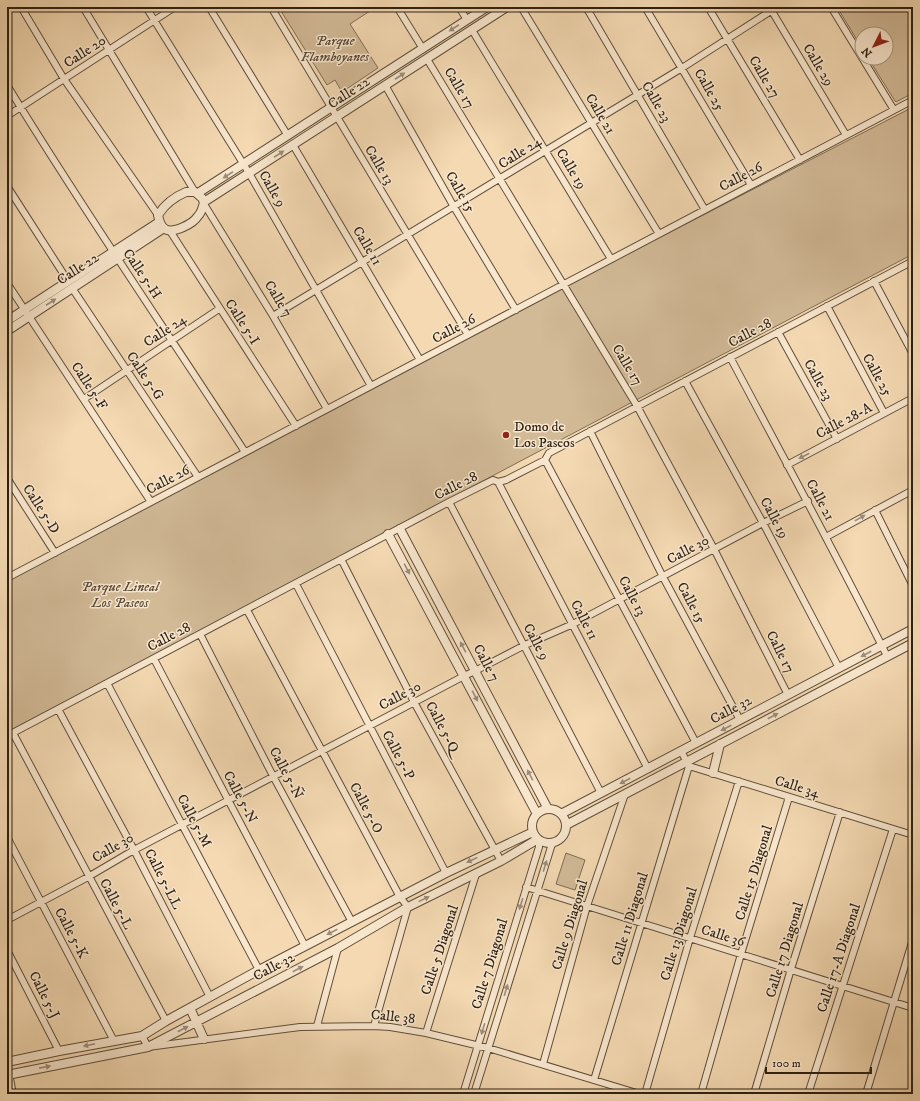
<svg xmlns="http://www.w3.org/2000/svg" width="920" height="1101" font-family="'IM FELL DW Pica',serif">
	<style>
		.green { fill: #d2ba97; stroke: #806e56 }
		.lines { fill: none; stroke-linecap: round; stroke-linejoin: round }
		.minor-casing { stroke: #5f4f3c; stroke-width: 8 }
		.tertiary-casing { stroke: #5f4f3c; stroke-width: 10 }
		.minor { stroke: #f8e6cd; stroke-width: 6 }
		.tertiary { stroke: #f8e6cd; stroke-width: 8 }
		.oneway { fill: #9d8d7a }
		.poi-dot { fill: #8f2418; stroke: #f8e6cd; stroke-width: 1.5 }
		.labels { text-anchor: middle; dominant-baseline: central; stroke-width: 3; stroke-linejoin: round; paint-order: stroke }
		.park-label { font-size: 14px; font-style: italic; fill: #564736; stroke: #f8e6cd }
		.street-label { font-size: 14px; fill: #2d2115; stroke: #f8e6cd }
		.poi-label { font-size: 14px; fill: #2d2115; stroke: #f8e6cd; text-anchor: start }
	</style>
	<rect width="100%" height="100%" fill="#f4d9b2"/>
	<filter id="stains"><feTurbulence type="fractalNoise" baseFrequency=".005" numOctaves="4"/><feColorMatrix values="0 0 0 0 .2 0 0 0 0 .09 0 0 0 0 .02 0 0 0 .5 -.17"/></filter>
	<radialGradient id="worn" r=".72"><stop offset=".6" stop-color="#630" stop-opacity="0"/><stop offset="1" stop-color="#630" stop-opacity=".3"/></radialGradient>
	<!-- green -->
	<path class="green" d="M287 7H376L350 24 378 68 342 92 335 80 327 85 281 11Z
		M837 7H913V93L896 102 895 101 868 58H886V34H862V48Z
		M913 107V254L7 732V578L567 285Z
		M566 853 585 860 575 890 556 884Z"/>
	<g class="lines">
		<defs>
			<path id="minor" d="M21 7 64 79 158 215
				M83 7 195 192
				M146 7 249 173 371 386
				M209 7 288 136
				M271 7 468 335
				M397 7 423 49
				M459 7 467 20
				M521 7 659 234
				M586 7 705 210
				M645 7 751 185
				M708 7 800 160
				M831 7 894 110
				M770 8 846 135
				M472 30 611 259
				M427 59 637 406 714 549 788 695
				M7 85C83 210 166 330 245 452
				M385 85 454 207 516 310
				M7 116 175 7
				M293 145 420 360
				M7 186 68 281
				M204 204 273 316 327 409
				M170 231 296 426
				M874 281 913 354
				M7 283 151 502
				M72 288 198 477
				M827 306 884 413
				M273 316 682 68 777 7
				M778 332 837 439
				M730 357C783 457 837 556 887 656
				M685 381 763 523 839 668
				M84 399 219 309
				M590 431 663 577 740 720
				M545 460 696 743
				M787 465 913 398
				M7 478 55 553
				M498 482 648 769
				M449 502 601 793
				M875 510 913 586
				M826 537 913 490
				M341 559 414 702 501 861
				M7 578 913 100
				M296 584 446 873
				M247 610 400 897 408 907 374 1026
				M200 634 273 776 352 922
				M154 659 305 946
				M107 683 259 970
				M58 709 134 850 210 997
				M13 733 166 1021
				M7 736 449 502 493 480 498 482 506 480 545 460 549 453 913 261
				M681 751 689 766 913 835
				M7 837 114 1041
				M526 887 913 1008
				M7 920 88 877 134 850 464 676 475 671 525 645 573 624 763 523 808 501
				M7 950 59 1051
				M317 1026 338 948
				M426 1033 476 874
				M142 1036 148 1047 300 1027 374 1026 390 1027 426 1033 488 1048 640 1094
				M7 1063 13 1094
				M543 1064 587 906 625 794
				M594 1080 689 766
				M463 1094 539 847V840
				M474 1094 551 847 553 843
				M645 1094 690 938 739 781
				M701 1094 741 954 789 797
				M754 1094 791 969 840 812
				M808 1094 893 829
				M866 1094 913 939"/>
			<path id="tertiary" d="M186 192H195L202 198 204 202C203 207 202 212 198 216 193 224 173 234 165 229 160 226 159 220 158 215 165 204 174 197 186 192Z
				M198 193 487 7
				M204 202 507 7
				M7 321 159 222
				M7 331 164 228
				M400 529 548 809
				M388 534 537 814
				M713 773 720 744
				M532 826a17 17 0 1 1 34 0a17 17 0 1 1-34 0Z
				M561 814 913 629
				M566 825 913 643
				M190 1008 204 1039
				M7 1062 59 1051 142 1036 166 1021 259 970 446 873 533 832
				M7 1075 148 1047 338 948 408 907 501 861 538 839"/>
		</defs>
		<!-- minor casing -->
		<use href="#minor" class="minor-casing"/>
		<!-- tertiary casing -->
		<use href="#tertiary" class="tertiary-casing"/>
		<!-- minor -->
		<use href="#minor" class="minor"/>
		<!-- tertiary -->
		<use href="#tertiary" class="tertiary"/>
	</g>
	<!-- one-way arrows -->
	<defs><path id="oneway-solid" d="M-6-.8H1V-3.2L6.5 0L1 3.2V.8H-6Z"/></defs>
	<g class="oneway">
		<use href="#oneway-solid" transform="translate(454 28) rotate(147)"/>
		<use href="#oneway-solid" transform="translate(400 76) rotate(-33)"/>
		<use href="#oneway-solid" transform="translate(279 154) rotate(-33)"/>
		<use href="#oneway-solid" transform="translate(228 175) rotate(147)"/>
		<use href="#oneway-solid" transform="translate(51 302) rotate(-33)"/>
		<use href="#oneway-solid" transform="translate(804 456) rotate(153)"/>
		<use href="#oneway-solid" transform="translate(860 518) rotate(-29)"/>
		<use href="#oneway-solid" transform="translate(407 569) rotate(62)"/>
		<use href="#oneway-solid" transform="translate(463 647) rotate(-118)"/>
		<use href="#oneway-solid" transform="translate(866 654) rotate(152)"/>
		<use href="#oneway-solid" transform="translate(475 696) rotate(62)"/>
		<use href="#oneway-solid" transform="translate(773 716) rotate(-28)"/>
		<use href="#oneway-solid" transform="translate(726 728) rotate(152)"/>
		<use href="#oneway-solid" transform="translate(530 775) rotate(-118)"/>
		<use href="#oneway-solid" transform="translate(625 781) rotate(152)"/>
		<use href="#oneway-solid" transform="translate(472 860) rotate(154)"/>
		<use href="#oneway-solid" transform="translate(545 866) rotate(-73)"/>
		<use href="#oneway-solid" transform="translate(424 899) rotate(-26)"/>
		<use href="#oneway-solid" transform="translate(521 904) rotate(107)"/>
		<use href="#oneway-solid" transform="translate(332 932) rotate(153)"/>
		<use href="#oneway-solid" transform="translate(298 969) rotate(-28)"/>
		<use href="#oneway-solid" transform="translate(506 990) rotate(-73)"/>
		<use href="#oneway-solid" transform="translate(183 1029) rotate(-27)"/>
		<use href="#oneway-solid" transform="translate(483 1029) rotate(107)"/>
		<use href="#oneway-solid" transform="translate(89 1045) rotate(169)"/>
		<use href="#oneway-solid" transform="translate(45 1067) rotate(-11)"/>
	</g>
	<!-- markers -->
	<circle class="poi-dot" cx="506" cy="435" r="4"/>
	<g class="labels">
		<!-- park labels -->
		<g class="park-label">
			<text x="335" y="41">Parque<tspan x="335" dy="16">Flamboyanes</tspan></text>
			<text x="120" y="587">Parque Lineal<tspan x="120" dy="16">Los Paseos</tspan></text>
		</g>
		<!-- street labels -->
		<g class="street-label">
			<text transform="translate(85 52) rotate(-33)">Calle 20</text>
			<text transform="translate(818 65) rotate(59)">Calle 29</text>
			<text transform="translate(764 77) rotate(59)">Calle 27</text>
			<text transform="translate(459 88) rotate(59)">Calle 17</text>
			<text transform="translate(709 90) rotate(60)">Calle 25</text>
			<text transform="translate(349 93) rotate(-33)">Calle 22</text>
			<text transform="translate(656 102) rotate(60)">Calle 23</text>
			<text transform="translate(600 114) rotate(59)">Calle 21</text>
			<text transform="translate(520 153) rotate(-32)">Calle 24</text>
			<text transform="translate(379 165) rotate(59)">Calle 13</text>
			<text transform="translate(571 169) rotate(59)">Calle 19</text>
			<text transform="translate(741 177) rotate(-28)">Calle 26</text>
			<text transform="translate(272 189) rotate(60)">Calle 9</text>
			<text transform="translate(460 192) rotate(60)">Calle 15</text>
			<text transform="translate(367 246) rotate(59)">Calle 11</text>
			<text transform="translate(78 269) rotate(-33)">Calle 22</text>
			<text transform="translate(142 274) rotate(56)">Calle 5-H</text>
			<text transform="translate(278 299) rotate(59)">Calle 7</text>
			<text transform="translate(242 322) rotate(57)">Calle 5-I</text>
			<text transform="translate(454 329) rotate(-28)">Calle 26</text>
			<text transform="translate(165 331) rotate(-33)">Calle 24</text>
			<text transform="translate(750 333) rotate(-28)">Calle 28</text>
			<text transform="translate(627 365) rotate(59)">Calle 17</text>
			<text transform="translate(877 375) rotate(61)">Calle 25</text>
			<text transform="translate(145 376) rotate(56)">Calle 5-G</text>
			<text transform="translate(818 380) rotate(61)">Calle 23</text>
			<text transform="translate(89 386) rotate(57)">Calle 5-F</text>
			<text transform="translate(844 421) rotate(-28)">Calle 28-A</text>
			<text transform="translate(168 480) rotate(-28)">Calle 26</text>
			<text transform="translate(456 486) rotate(-27)">Calle 28</text>
			<text transform="translate(820 500) rotate(62)">Calle 21</text>
			<text transform="translate(41 509) rotate(57)">Calle 5-D</text>
			<text transform="translate(774 518) rotate(62)">Calle 19</text>
			<text transform="translate(688 550) rotate(-28)">Calle 30</text>
			<text transform="translate(632 596) rotate(62)">Calle 13</text>
			<text transform="translate(691 603) rotate(62)">Calle 15</text>
			<text transform="translate(584 620) rotate(62)">Calle 11</text>
			<text transform="translate(169 637) rotate(-28)">Calle 28</text>
			<text transform="translate(536 642) rotate(62)">Calle 9</text>
			<text transform="translate(780 652) rotate(63)">Calle 17</text>
			<text transform="translate(486 663) rotate(62)">Calle 7</text>
			<text transform="translate(400 696) rotate(-28)">Calle 30</text>
			<text transform="translate(731 710) rotate(-28)">Calle 32</text>
			<text transform="translate(442 727) rotate(62)">Calle 5-Q</text>
			<text transform="translate(398 755) rotate(62)">Calle 5-P</text>
			<text transform="translate(286 773) rotate(62)">Calle 5-Ñ</text>
			<text transform="translate(797 787) rotate(17)">Calle 34</text>
			<text transform="translate(240 797) rotate(62)">Calle 5-N</text>
			<text transform="translate(366 808) rotate(62)">Calle 5-O</text>
			<text transform="translate(194 821) rotate(62)">Calle 5-M</text>
			<text transform="translate(113 848) rotate(-30)">Calle 30</text>
			<text transform="translate(754 873) rotate(-73)">Calle 15 Diagonal</text>
			<text transform="translate(163 879) rotate(63)">Calle 5-LL</text>
			<text transform="translate(116 904) rotate(62)">Calle 5-L</text>
			<text transform="translate(630 919) rotate(-73)">Calle 11 Diagonal</text>
			<text transform="translate(570 925) rotate(-73)">Calle 9 Diagonal</text>
			<text transform="translate(71 933) rotate(62)">Calle 5-K</text>
			<text transform="translate(679 934) rotate(-73)">Calle 13 Diagonal</text>
			<text transform="translate(723 936) rotate(17)">Calle 36</text>
			<text transform="translate(440 950) rotate(-72)">Calle 5 Diagonal</text>
			<text transform="translate(785 950) rotate(-73)">Calle 17 Diagonal</text>
			<text transform="translate(839 958) rotate(-72)">Calle 17-A Diagonal</text>
			<text transform="translate(490 964) rotate(-73)">Calle 7 Diagonal</text>
			<text transform="translate(274 967) rotate(-28)">Calle 32</text>
			<text transform="translate(44 995) rotate(63)">Calle 5-J</text>
			<text transform="translate(393 1017) rotate(6)">Calle 38</text>
		</g>
		<!-- poi labels -->
		<g class="poi-label">
			<text x="514" y="427">Domo de<tspan x="514" dy="16">Los Paseos</tspan></text>
		</g>
	</g>
	<!-- margin -->
	<rect width="920" height="1101" fill="none" stroke="#f4d9b2" stroke-width="24"/>
	<rect x="8" y="8" width="904" height="1085" fill="none" stroke="#2d2115" stroke-width="2"/>
	<rect x="12" y="12" width="896" height="1077" fill="none" stroke="#2d2115"/>
	<!-- north arrow -->
	<g transform="translate(874 46) rotate(228)"><circle r="19" fill="#f8e6cd" stroke="#a79783"/>
	<path d="M0-3L7 15L0 10L-7 15Z" fill="#8f2418"/>
	<text y="-6" font-size="11" font-weight="bold" text-anchor="middle" fill="#2d2115">N</text>
	</g>
	<!-- scale -->
	<path d="M766 1067v6h105v-6" fill="none" stroke="#2d2115" stroke-width="2"/>
	<text x="772" y="1067" font-size="12" fill="#2d2115" stroke="#f8e6cd" stroke-width="3" paint-order="stroke">100 m</text>
	<rect width="100%" height="100%" filter="url(#stains)"/>
	<rect width="100%" height="100%" fill="url(#worn)"/>
</svg>
